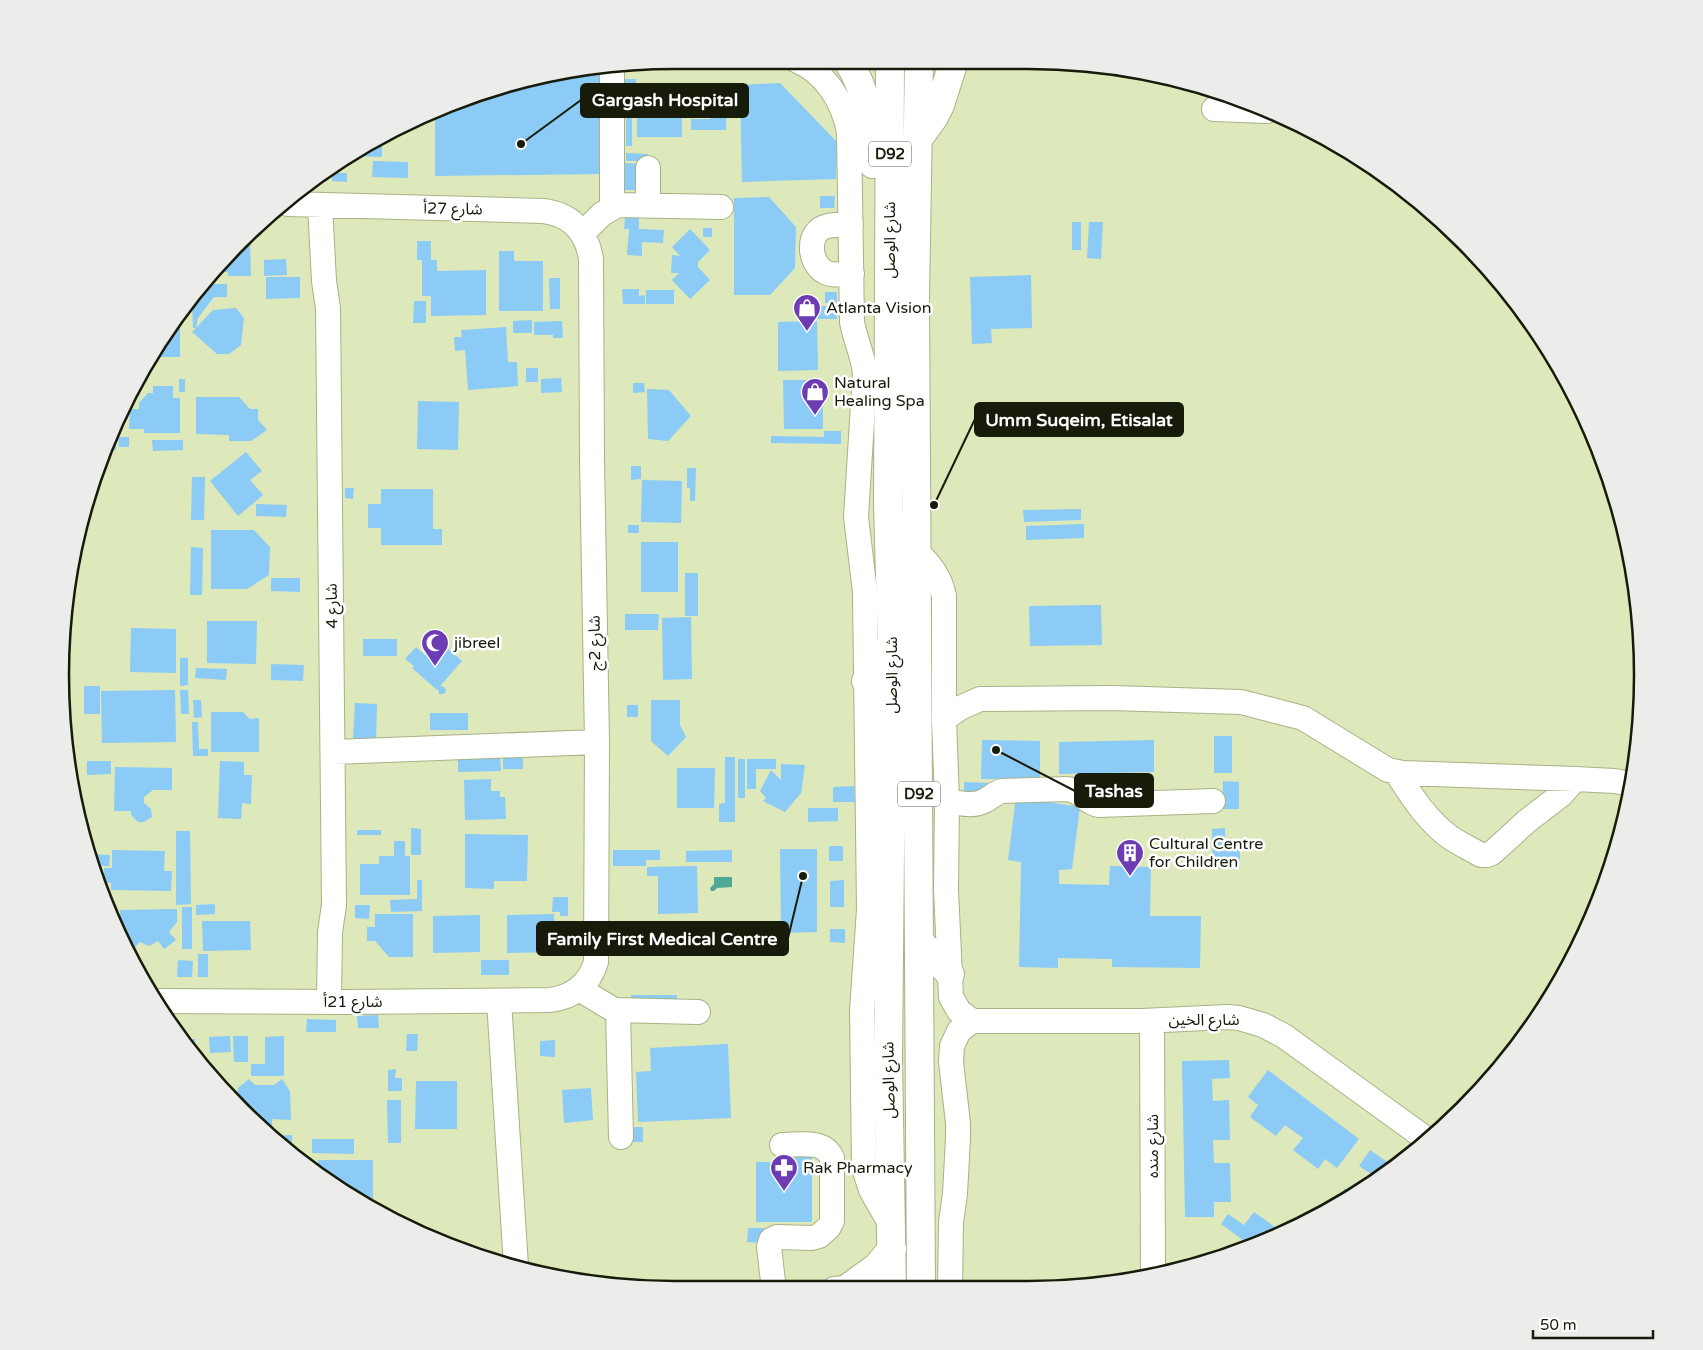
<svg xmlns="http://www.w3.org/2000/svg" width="1703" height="1350" font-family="'Varela Round','Noto Sans Arabic',sans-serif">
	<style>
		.water { fill: #50a896 }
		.building { fill: #8bcbf6 }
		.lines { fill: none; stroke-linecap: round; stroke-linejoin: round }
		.minor-casing { stroke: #a8b286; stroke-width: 26 }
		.major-casing { stroke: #a8b286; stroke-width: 30 }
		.minor { stroke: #fff; stroke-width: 24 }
		.major { stroke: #fff; stroke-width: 28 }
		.labels { text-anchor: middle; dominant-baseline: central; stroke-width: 5; stroke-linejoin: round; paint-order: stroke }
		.shield { fill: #fff; stroke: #5d5f54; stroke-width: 1 }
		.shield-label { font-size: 15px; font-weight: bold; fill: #171b0a }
		.street-label { font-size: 16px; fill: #171b0a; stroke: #fff }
		.poi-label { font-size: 16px; fill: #171b0a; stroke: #fff; text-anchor: start }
		.rim { fill: none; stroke: #171b0a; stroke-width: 2.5 }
		.leader { fill: none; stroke: #171b0a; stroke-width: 2 }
		.callout-dot { fill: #171b0a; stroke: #fff; stroke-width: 2 }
		.callout { fill: #171b0a; stroke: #171b0a; stroke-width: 2 }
		.callout-label { font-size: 18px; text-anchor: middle; font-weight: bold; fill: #fff }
	</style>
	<rect width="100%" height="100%" fill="#dde8bb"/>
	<!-- water -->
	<path class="water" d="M714 877H732V887L717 888 714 891H711L710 888 714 884Z"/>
	<!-- building -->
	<path class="building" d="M603 69 606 174 435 176V115L516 81Z
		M622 79H636V107L622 108Z
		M681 83 682 137H637V113H646L645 84Z
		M780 83 837 142 836 179 742 182 740 85Z
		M712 86H727L726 130H691V119H711Z
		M626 111H632V146H626Z
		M373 140V145H382V157L349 156Z
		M626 153 648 154 647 161H626Z
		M373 161 408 162V178L372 177Z
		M625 163 641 164 640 190H624Z
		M332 173H347V182L332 181Z
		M820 196H835L834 208H820Z
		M769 197 796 227 795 268 770 295H734V198Z
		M625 218H639V229L664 230 663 243 642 242V256L627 255 629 229H624Z
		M1072 222H1081V250H1072Z
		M1089 222H1103L1101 259 1087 258Z
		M703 228H712V237H703Z
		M690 229 710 250 698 262V267L710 280 690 299 672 280 679 273H671L672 255 680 256 672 247Z
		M417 241H431V260H437V271L486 270V315L431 316V296H422V260H417Z
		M237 244H250L251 276H228V272H216Z
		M499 251H514V261H543V311H499Z
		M286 259 287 275 264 276V260Z
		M1031 275 1032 328 991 329 992 343 972 344 970 277Z
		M266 277H300V298L266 299Z
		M549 278H560V309H550Z
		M206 284H227V297H214L198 318 196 328H193L192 303Z
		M622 289H639V296L645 295V304H623Z
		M646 290H674V304H646Z
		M825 292H837V303H825Z
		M414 301H426V323H413Z
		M813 306H837V319H812Z
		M236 308 244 318 241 345 229 354H217L192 332 213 310Z
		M180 318V357H151Z
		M532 320V333H513V321Z
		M562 321 563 338H553V335H534V322Z
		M817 321 818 370 778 371V322Z
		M506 327 508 362H517L518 386 468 390 465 350 455 351 454 337H462L461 330Z
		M526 368H538V382H526Z
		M561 378 562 392 541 393V379Z
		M179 379H185V392H179Z
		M783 380H823V429H784Z
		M633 383H644L645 392 633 393Z
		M153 386H173V398H180V433H144V429H129L130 409H139V403L148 393H153Z
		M647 389 669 390 691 416 668 441 648 439Z
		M196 397H239L250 409H258V420L267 430 251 441H229V435L196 434Z
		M418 401 459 402 458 450 417 449Z
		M824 431H841V444L771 443V436L824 437Z
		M116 432V450H108Z
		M118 437H129V447H119Z
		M152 440H183V450L153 451Z
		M246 452 262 471 250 480 263 495 238 516 210 481Z
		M631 466H641V479L631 480Z
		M687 468H696L695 501H690V488H687Z
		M192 477H205L204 520H191Z
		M642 480 682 481 681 523 641 522Z
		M345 488H354L353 499 345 498Z
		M381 489H433V529H442V545H381V528H368V504H381Z
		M256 504 287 505 286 517 256 516Z
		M1081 509V520L1024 522 1023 510Z
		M1084 524V538L1026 540V526Z
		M628 525H639V533H628Z
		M211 530H254L270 547 269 575 247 589H211Z
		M641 542H678V592H641Z
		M191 547 203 548 202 595H190Z
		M685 573H698V616H685Z
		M271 578H300V592L271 591Z
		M1101 605 1102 645 1030 646 1029 606Z
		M625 614H659L658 630H625Z
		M691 617 692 679 663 680 662 618Z
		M207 621H257L256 664 207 663Z
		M131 628 176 629V673L130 672Z
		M363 639H397V656H363Z
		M438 640 462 661 440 686 444 687 446 690 445 693 442 694H439L438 689 437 690 412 668 414 666 405 659 416 647 425 655Z
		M180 658H188V685L180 686Z
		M271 664 304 665 303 681 271 680Z
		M196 668 227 669 226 680 195 678Z
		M84 686H100V714H84Z
		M175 690 176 742 102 743 101 691Z
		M180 690H188L189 714H181Z
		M193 700H201L202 717 194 718Z
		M651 700H680V725L686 737 668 756 651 741Z
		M355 703 377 704 376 740 353 739Z
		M627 705H638V717H627Z
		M211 712H243L250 719 259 718V752H211Z
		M430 713H468V730H430Z
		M192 722H198L199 749H208V756H193Z
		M1214 736H1232V773H1214Z
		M982 740 1040 741V779H981Z
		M1154 740V772L1059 774V742Z
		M500 754 501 771 458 772V755Z
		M503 756H523V769H503Z
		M725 757H735V822H719V804L725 803Z
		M738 759H745V798H738Z
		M747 759H776V769H756V789H747Z
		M87 761H111V774L87 775Z
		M220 761 244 762V775H252L251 804 242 803 241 819 218 818Z
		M781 764 805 765 801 793 785 812 763 801 766 798 760 791 771 770 781 780Z
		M115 767 172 768V790H153L144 797V803L151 809 152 817 144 822H138L131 815V811H114Z
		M677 768H715L714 808H677Z
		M491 779V791H500V797H505L506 819 465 820 464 780Z
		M1223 781 1239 782V809H1222Z
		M964 782 989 783V791L964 799Z
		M854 786 855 802H833V787Z
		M1016 797 1080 807 1072 869 1059 870V884L1109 885 1110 866 1151 867 1150 916H1201L1200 968 1112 967V959L1058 958V968L1019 967 1021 862 1008 860Z
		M808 808H838V821L808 822Z
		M411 828 421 829V855H411Z
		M1225 828V848H1240V868L1213 869 1212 829Z
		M357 830H381V835H357Z
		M176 831H190L191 904 176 905Z
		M465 834 528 835 527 881H494V889L465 888Z
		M394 841H405V856H410V895H360V864H379V856H394Z
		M829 846H843V861H829Z
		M780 849H817V932L781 933Z
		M112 850 165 851 164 871H172L171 891 111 890V883L104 882V868H112Z
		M613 850H660V860H646V866H613Z
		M732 850V862H686V851Z
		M89 854 110 855 109 866H94Z
		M697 866 698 913 658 914V876H647V867Z
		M417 880H422V911L391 912 390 900 417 899Z
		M844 880V907H830V881Z
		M553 897H568V916H560V912H552Z
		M215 904V914L196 915V905Z
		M355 905H370L369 919 355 918Z
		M182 907H192V949H182Z
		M177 909V922L169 932 176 940 164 949 158 941 149 946 140 942 133 949 126 943 123 937 126 934 120 924V910Z
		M375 914H413V957H389L375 941H367V927H375Z
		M554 914V952L507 953V915Z
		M480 915V952L433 953V916Z
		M202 921H250L251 950 203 951Z
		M830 929H845V943L830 942Z
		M198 954H208V977H198Z
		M178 960 193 961 192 977H177Z
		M481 960H509V975H481Z
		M631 995H677V1006L631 1007Z
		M378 1015 379 1028H358L357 1016Z
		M307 1019 336 1020V1032H306Z
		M407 1034H418L417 1051H406Z
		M230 1036 231 1052 210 1053 209 1037Z
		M233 1036H248V1062H234Z
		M284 1036V1076H251V1064H265V1037Z
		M183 1039H195V1056Z
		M555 1040V1057L540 1056V1041Z
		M728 1044 731 1118 638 1122 636 1072 651 1071 650 1048Z
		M1229 1060 1230 1078 1212 1079 1213 1101 1229 1100 1230 1140H1213L1214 1163H1230L1231 1202H1214V1217H1185L1182 1061Z
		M396 1069 395 1078H402V1091H388V1070Z
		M1268 1070 1359 1139 1337 1168 1325 1159 1318 1169 1293 1150 1303 1138 1285 1125 1276 1136 1250 1117 1258 1105 1248 1097Z
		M249 1079 255 1085H274L282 1079 290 1091 291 1120 272 1119V1131H266L237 1103 238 1088Z
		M416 1081H457V1129H415Z
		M591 1088 593 1120 564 1123 562 1090Z
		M387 1100H401V1143H388Z
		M628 1127H643V1142H628Z
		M292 1135V1147H284L272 1136Z
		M312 1139H354V1154L312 1153Z
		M779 1148H812V1222H756V1162H779Z
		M1370 1150 1393 1166 1360 1190 1371 1174 1359 1166Z
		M318 1160H373V1205L318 1173Z
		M1345 1188 1354 1195 1330 1210Z
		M1254 1212 1282 1232 1251 1246 1221 1224 1228 1214 1244 1225Z
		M748 1228H764L763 1243 747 1242Z
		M1240 1243 1247 1248 1230 1255Z"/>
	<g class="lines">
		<defs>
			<path id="minor" d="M796 60C826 73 843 101 849 132L852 322C855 339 863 355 865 373L856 517 865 592 869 909 862 1011 864 1168 871 1190 891 1225
				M1214 109 1267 111
				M320 205 324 281 328 308 334 905 330 932 329 1002
				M648 206V168
				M612 207V68
				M851 225C844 225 835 224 828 226 806 230 808 263 825 272 832 276 844 274 852 274
				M583 233 602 214 618 205 721 207
				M917 552C931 565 940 577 944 596V719L947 801 946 890 951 997 959 1011 972 1021
				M944 719 960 708 980 699 1112 698 1241 702 1303 718 1388 770 1403 773 1575 779 1615 781 1630 784
				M334 752 597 742
				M1396 772C1411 795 1427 821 1451 838 1460 844 1471 849 1481 855H1487L1492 853 1527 821 1561 795 1575 779
				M947 801C958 803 974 807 984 801 991 798 994 793 1002 791L1067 789C1081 790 1085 803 1099 805L1213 801
				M579 989 614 1010 698 1012
				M156 1001 344 1002 550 1000C573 997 589 985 596 962L597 742 592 459 591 259C587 232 571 214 543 211L288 204
				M499 1001 516 1266
				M618 1011 621 1137
				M972 1021H1142L1227 1017 1239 1018 1263 1025 1284 1036 1429 1141
				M1152 1021 1153 1272
				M834 1289 892 1284
				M950 1289 951 1222 955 1194 958 1138V1123L951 1062 952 1046 959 1031 972 1021
				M774 1290 769 1247 771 1240 777 1237 812 1238 819 1236 829 1227 832 1221V1158C824 1139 799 1145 782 1145"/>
			<path id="major" d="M848 61C869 94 870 126 873 164
				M890 61 888 505 892 644 888 1059 892 1289
				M919 61 915 299 921 1289
				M918 139 934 117 940 105 954 61
				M866 681 892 644
				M919 941 950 974
				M848 1288 877 1267 892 1249"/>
		</defs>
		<!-- minor casing -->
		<use href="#minor" class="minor-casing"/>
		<!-- major casing -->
		<use href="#major" class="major-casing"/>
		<!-- minor -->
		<use href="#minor" class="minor"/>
		<!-- major -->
		<use href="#major" class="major"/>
	</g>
	<!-- icons -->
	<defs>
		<symbol id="shop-pin" viewBox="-11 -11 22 30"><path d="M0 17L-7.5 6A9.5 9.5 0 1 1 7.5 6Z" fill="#6d3bb2" stroke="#fff"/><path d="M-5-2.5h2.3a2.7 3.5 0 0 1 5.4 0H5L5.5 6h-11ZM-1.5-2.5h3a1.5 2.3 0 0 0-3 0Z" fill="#fff"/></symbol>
		<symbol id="mosque-pin" viewBox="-11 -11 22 30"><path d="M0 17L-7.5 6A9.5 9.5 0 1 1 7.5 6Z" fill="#6d3bb2" stroke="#fff"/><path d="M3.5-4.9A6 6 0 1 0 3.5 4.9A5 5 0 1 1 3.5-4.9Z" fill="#fff"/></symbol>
		<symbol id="building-pin" viewBox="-11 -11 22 30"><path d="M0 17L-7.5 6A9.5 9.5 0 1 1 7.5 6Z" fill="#6d3bb2" stroke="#fff"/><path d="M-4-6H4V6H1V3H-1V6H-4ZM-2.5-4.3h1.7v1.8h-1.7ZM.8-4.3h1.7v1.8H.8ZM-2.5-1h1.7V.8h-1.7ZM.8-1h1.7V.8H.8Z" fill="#fff"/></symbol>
		<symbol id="pharmacy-pin" viewBox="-11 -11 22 30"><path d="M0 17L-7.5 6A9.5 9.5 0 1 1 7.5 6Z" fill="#6d3bb2" stroke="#fff"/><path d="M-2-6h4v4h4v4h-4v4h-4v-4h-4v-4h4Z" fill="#fff"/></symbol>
	</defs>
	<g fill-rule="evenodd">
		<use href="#shop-pin" x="791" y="292" width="32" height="43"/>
		<use href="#shop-pin" x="799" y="376" width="32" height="43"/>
		<use href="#mosque-pin" x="419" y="627" width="32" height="43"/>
		<use href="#building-pin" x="1114" y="837" width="32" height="43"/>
		<use href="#pharmacy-pin" x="768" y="1152" width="32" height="43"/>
	</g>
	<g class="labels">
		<!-- shield labels -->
		<g class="shield">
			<rect x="869" y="141.5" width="42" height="25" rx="4"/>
			<rect x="898" y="781.5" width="42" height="25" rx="4"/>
		</g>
		<g class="shield-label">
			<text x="890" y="154">D92</text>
			<text x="919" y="794">D92</text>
		</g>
		<!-- street labels -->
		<g class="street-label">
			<text transform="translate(453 209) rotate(1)">شارع 27أ</text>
			<text transform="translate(890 240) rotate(-90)">شارع الوصل</text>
			<text transform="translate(332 606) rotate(-91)">شارع 4</text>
			<text transform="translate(595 643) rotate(-91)">شارع 2ج</text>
			<text transform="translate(892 675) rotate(-90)">شارع الوصل</text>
			<text x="353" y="1002">شارع 21أ</text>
			<text x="1204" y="1020">شارع الخين</text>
			<text transform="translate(889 1080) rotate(-91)">شارع الوصل</text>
			<text transform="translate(1153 1146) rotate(-90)">شارع منده</text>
		</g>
		<!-- poi labels -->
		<g class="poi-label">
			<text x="826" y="308">Atlanta Vision</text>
			<text x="834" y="383">Natural<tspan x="834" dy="18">Healing Spa</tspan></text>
			<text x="454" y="643">jibreel</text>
			<text x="1149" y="844">Cultural Centre<tspan x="1149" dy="18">for Children</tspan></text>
			<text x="803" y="1168">Rak Pharmacy</text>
		</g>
	</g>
	<!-- crop -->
	<path d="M0 0H1703V1350H0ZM675 69H1028A606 606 0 0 1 1634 675V675A606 606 0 0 1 1028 1281H675A606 606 0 0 1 69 675V675A606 606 0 0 1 675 69Z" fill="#ecedeb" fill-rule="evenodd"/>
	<path class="rim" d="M675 69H1028A606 606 0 0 1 1634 675V675A606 606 0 0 1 1028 1281H675A606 606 0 0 1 69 675V675A606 606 0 0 1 675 69Z"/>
	<!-- callouts -->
	<path class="leader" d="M521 144L581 100M934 505L975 419M996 750L1075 791M803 876L788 938"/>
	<g class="callout-dot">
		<circle cx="521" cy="144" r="5"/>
		<circle cx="934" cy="505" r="5"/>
		<circle cx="996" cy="750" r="5"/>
		<circle cx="803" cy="876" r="5"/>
	</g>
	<g class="callout">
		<rect x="581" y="84" width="167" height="33" rx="5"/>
		<rect x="975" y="403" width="208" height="33" rx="5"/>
		<rect x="1075" y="774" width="78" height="33" rx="5"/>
		<rect x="537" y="922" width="251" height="33" rx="5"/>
	</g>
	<g class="callout-label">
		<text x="665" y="106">Gargash Hospital</text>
		<text x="1079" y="426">Umm Suqeim, Etisalat</text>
		<text x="1114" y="797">Tashas</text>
		<text x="662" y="945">Family First Medical Centre</text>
	</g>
	<!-- scale -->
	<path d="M1533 1330v8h120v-8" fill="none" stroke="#171b0a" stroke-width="2.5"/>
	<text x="1540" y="1330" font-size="15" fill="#171b0a" stroke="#ffffff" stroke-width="4" paint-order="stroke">50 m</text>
</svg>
